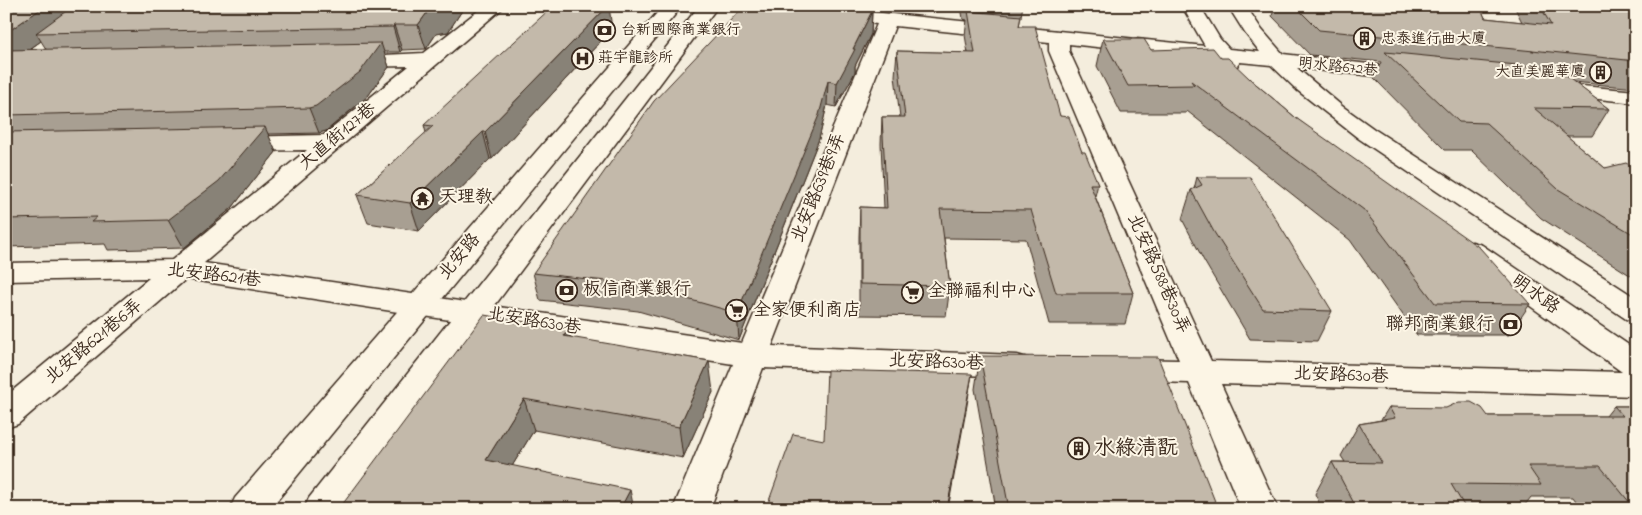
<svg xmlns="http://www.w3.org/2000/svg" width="1642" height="515" font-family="'Indie Flower','LXGW WenKai TC',sans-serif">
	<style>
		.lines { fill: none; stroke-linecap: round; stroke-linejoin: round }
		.minor-casing { stroke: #3b2a1e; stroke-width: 3 }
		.major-casing { stroke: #3b2a1e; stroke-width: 3 }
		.minor { fill: #fcf5e5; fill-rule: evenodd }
		.major { fill: #fcf5e5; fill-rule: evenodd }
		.wall { fill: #a89f92; stroke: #3b2a1e; fill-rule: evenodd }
		.shaded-wall { fill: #888277; stroke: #3b2a1e }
		.building { fill: #c3b9aa; stroke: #3b2a1e }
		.labels { text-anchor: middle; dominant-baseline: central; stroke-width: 4; stroke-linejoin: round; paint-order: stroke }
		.far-poi-label { font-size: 15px; fill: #3b2a1e; stroke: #fcf5e5; text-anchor: start }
		.far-street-label { font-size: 15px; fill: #3b2a1e; stroke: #fcf5e5 }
		.street-label { font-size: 18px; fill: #3b2a1e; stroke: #fcf5e5 }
		.poi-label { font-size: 18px; fill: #3b2a1e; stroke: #fcf5e5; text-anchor: start }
		.near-poi-label { font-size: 21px; fill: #3b2a1e; stroke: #fcf5e5; text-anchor: start }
	</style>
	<rect width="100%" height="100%" fill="#f4eddd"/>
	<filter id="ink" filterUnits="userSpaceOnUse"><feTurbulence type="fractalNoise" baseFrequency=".02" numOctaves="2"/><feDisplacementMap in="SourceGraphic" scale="10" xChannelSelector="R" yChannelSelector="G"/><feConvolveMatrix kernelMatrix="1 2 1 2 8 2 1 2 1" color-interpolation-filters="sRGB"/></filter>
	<g filter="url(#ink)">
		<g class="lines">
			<defs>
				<path id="minor" d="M484 6H505L204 263 742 343 877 24 759 11 753 10 750 6H814L1205 46 1182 6H1200L1220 39 1229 49 1260 52 1245 33 1228 6H1246L1262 30 1283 54 1420 70 1423 74 1420 78 1413 80 1297 68 1342 106 1374 129 1636 298V322L1626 319 1358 138 1297 90 1271 65 1240 62 1237 66C1227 69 1223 67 1217 60L1069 44V51L1211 361 1622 372 1462 257 1458 251 1462 245 1472 242 1482 245 1636 350V396L1221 384 1278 509H1241L1189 383 1125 381 1114 378 1109 370 1114 362 1125 359 1179 360 1049 51V42L895 26 772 346 1017 355 1028 358 1033 366 1028 374 1017 377 763 368 710 509H673L733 364 186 279 18 424 6 428V396L149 278 6 281V263L172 260 307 150 235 151 227 149 223 144 227 139 235 137 324 135 409 66 351 67 344 65 341 61 344 57 424 53Z
					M1550 83 1636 91V103L1543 93 1539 89 1543 85Z"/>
				<path id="major" d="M663 6H682L270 509H230L235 498Z
					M699 6H718L343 509H304L309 498Z"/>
			</defs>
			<!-- minor casing -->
			<use href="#minor" class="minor-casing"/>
			<!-- major casing -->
			<use href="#major" class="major-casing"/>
			<!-- minor -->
			<use href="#minor" class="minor"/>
			<!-- major -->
			<use href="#major" class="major"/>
		</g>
		<!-- wall -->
		<path class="wall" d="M6 6H465L448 32 436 34 426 49 402 50 400 52H384L389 67 368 96 326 131 319 133 268 134 276 152 232 208 184 248 108 250 105 244 6 247ZM41 41 46 49H30Z
			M961 6H1023L1019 26 1060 116 1082 152 1098 184 1095 196 1133 293 1125 324H1049L1026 239 944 238 950 286 946 316 859 315V237L860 207 884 208 881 144 882 117H900L895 76 897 51 968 53 965 35 967 20 963 19Z
			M1275 6H1480L1485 18 1522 22 1514 6H1636V88L1573 82 1609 109 1592 136H1567L1605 168 1636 169V279L1541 218 1471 150H1445L1374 78 1381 62 1310 55 1272 16Z
			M813 8 872 11 871 34 855 66V72L853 76 836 107 827 105 819 139 739 340 638 311 540 300 533 273Z
			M612 29 492 159H490L419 231 368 223 357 195 426 133 424 125Z
			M1103 39 1151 50 1221 58 1250 79 1296 118 1530 304 1509 335H1417L1350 240 1187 111 1186 113H1121L1097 66Z
			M1197 177 1332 311 1317 341 1250 339 1204 261 1182 219 1191 190 1194 189Z
			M570 337 713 392 683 458 534 430 512 466 339 509Z
			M980 356 1218 509H996L975 389Z
			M1614 406H1636V509H1582L1573 497H1531L1522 509H1322L1315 494 1332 462H1345L1341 456 1359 424 1381 420 1389 407 1488 416H1606Z"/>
		<!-- shaded-wall -->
		<path class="shaded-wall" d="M45 6H83L36 33 41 41 17 58 6 40V33Z
			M443 6H465L448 32 436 34 426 49 418 25 429 10Z
			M608 6H609L612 29 492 159 485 132Z
			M872 11 871 34 855 66V72L853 76 836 107 837 83 853 49Z
			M394 25 402 50 400 52 393 27Z
			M381 43 389 67 368 96 326 131 319 133 309 108Z
			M828 81 827 105 819 139 739 340 737 313Z
			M265 127 276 152 232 208 184 248 168 220Z
			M483 132 490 159 419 231 410 203Z
			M568 329 576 359 564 336Z
			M709 361 713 392 683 458 679 427Z
			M972 374 967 405 948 509H947Z
			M524 399 534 430 497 491 486 460Z
			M630 490 634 509H620Z"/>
		<!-- building -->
		<path class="building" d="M6 6H45L6 33Z
			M73 6H443L441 8 429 10 418 25H394L393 27 36 33Z
			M553 6H608L485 132H483L410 203 357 195 433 126 424 125Z
			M744 6H802L813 8 814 6H829L872 11 853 49H855L853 53 837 83 828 81 819 115 737 313 634 284 533 273 654 101Z
			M1295 6H1480L1485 18 1551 25 1540 6H1636V61L1532 50 1534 51 1319 30Z
			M968 11 1021 16 1019 26H1035L1060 116 1069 117 1082 152H1085L1098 184H1090L1133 293H1056L1031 210 940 209 950 286 860 284V207L887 208 882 117H905L897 51 975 53Z
			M1103 39H1144L1151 50 1213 48 1221 58H1228L1250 79 1296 118 1480 248 1530 304 1435 303 1364 210 1191 81 1194 85 1128 86Z
			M381 43 360 72 316 106 309 108 6 115V50Z
			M1385 52 1557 69 1609 109 1534 108 1605 168 1626 163 1636 169V236L1558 189 1486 123 1459 122Z
			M265 127 219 181 168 220 91 222 97 217 6 219V132Z
			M1197 177H1250L1332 311 1263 309 1214 232 1191 190 1202 185Z
			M484 315 568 329 564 336 709 361 679 427 524 399 486 460 630 490 620 509H339Z
			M980 356 1158 357 1218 509H1009Z
			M827 370 972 374 947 509H766L793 434 824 440Z
			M1459 402H1471L1482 408 1488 416H1623L1614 406H1636V509H1635L1600 466H1528L1541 485 1451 484 1466 509H1357L1332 462 1382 463 1359 424 1395 418 1389 407 1446 408Z"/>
	</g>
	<!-- icons -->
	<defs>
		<symbol id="bank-ring" viewBox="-11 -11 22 22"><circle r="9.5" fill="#fcf5e5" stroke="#3b2a1e" stroke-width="1.5"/><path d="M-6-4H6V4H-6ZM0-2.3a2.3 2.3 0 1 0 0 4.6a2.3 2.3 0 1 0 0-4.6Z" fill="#3b2a1e"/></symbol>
		<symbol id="building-ring" viewBox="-11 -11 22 22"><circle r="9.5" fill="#fcf5e5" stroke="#3b2a1e" stroke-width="1.5"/><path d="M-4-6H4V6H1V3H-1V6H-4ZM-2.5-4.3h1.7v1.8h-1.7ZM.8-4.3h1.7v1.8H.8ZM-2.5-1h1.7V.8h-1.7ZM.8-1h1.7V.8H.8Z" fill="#3b2a1e"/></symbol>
		<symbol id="hospital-ring" viewBox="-11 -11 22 22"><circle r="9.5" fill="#fcf5e5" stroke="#3b2a1e" stroke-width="1.5"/><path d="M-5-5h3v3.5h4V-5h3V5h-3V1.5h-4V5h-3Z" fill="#3b2a1e"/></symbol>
		<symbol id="temple-ring" viewBox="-11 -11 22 22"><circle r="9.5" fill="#fcf5e5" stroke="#3b2a1e" stroke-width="1.5"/><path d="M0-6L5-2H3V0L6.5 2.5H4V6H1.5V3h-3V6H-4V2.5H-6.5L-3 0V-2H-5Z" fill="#3b2a1e"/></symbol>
		<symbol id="supermarket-ring" viewBox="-11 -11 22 22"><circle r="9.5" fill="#fcf5e5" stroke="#3b2a1e" stroke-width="1.5"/><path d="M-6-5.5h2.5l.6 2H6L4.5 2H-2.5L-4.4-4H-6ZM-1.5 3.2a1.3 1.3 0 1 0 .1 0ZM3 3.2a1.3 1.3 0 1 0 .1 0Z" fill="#3b2a1e"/></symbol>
	</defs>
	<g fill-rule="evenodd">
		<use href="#bank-ring" x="592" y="18" width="25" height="25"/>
		<use href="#building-ring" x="1352" y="26" width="25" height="25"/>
		<use href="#hospital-ring" x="570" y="46" width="25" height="25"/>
		<use href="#building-ring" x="1588" y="60" width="25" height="25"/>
		<use href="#temple-ring" x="410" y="186" width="25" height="25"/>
		<use href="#bank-ring" x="554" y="278" width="25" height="25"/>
		<use href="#supermarket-ring" x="900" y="280" width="25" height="25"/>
		<use href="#supermarket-ring" x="724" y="298" width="25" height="25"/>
		<use href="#bank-ring" x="1498" y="312" width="25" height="25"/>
		<use href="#building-ring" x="1066" y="436" width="25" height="25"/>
	</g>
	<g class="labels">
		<!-- far-poi labels -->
		<g class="far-poi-label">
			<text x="621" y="30">台新國際商業銀行</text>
			<text x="1381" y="39">忠泰進行曲大廈</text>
			<text x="598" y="58">莊宇龍診所</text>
			<text x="1585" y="72" text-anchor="end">大直美麗華廈</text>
		</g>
		<!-- far-street labels -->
		<g class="far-street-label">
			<text transform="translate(1338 67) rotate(6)">明水路672巷</text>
		</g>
		<!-- street labels -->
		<g class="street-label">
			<text transform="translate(338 137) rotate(-40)">大直街127巷</text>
			<text transform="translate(819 188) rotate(-68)">北安路639巷9弄</text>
			<text transform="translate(460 257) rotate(-50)">北安路</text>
			<text transform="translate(1158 274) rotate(66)">北安路588巷30弄</text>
			<text transform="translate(214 276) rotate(7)">北安路621巷</text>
			<text transform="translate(1535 295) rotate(35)">明水路</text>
			<text transform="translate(534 322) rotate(9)">北安路630巷</text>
			<text transform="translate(94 342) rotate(-40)">北安路621巷6弄</text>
			<text transform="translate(936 363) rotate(2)">北安路630巷</text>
			<text transform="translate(1341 376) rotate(2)">北安路630巷</text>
		</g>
		<!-- poi labels -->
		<g class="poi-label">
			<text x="439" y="198">天理教</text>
			<text x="583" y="290">板信商業銀行</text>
			<text x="928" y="292">全聯福利中心</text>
			<text x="753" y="311">全家便利商店</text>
			<text x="1494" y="325" text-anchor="end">聯邦商業銀行</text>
		</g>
		<!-- near-poi labels -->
		<g class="near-poi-label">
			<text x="1094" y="449">水綠清翫</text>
		</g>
	</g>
	<!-- margin -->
	<rect width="1642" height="515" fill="none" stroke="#fcf5e5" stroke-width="25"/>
	<rect x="12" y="12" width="1617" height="490" fill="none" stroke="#3b2a1e" stroke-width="2" filter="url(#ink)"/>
</svg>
